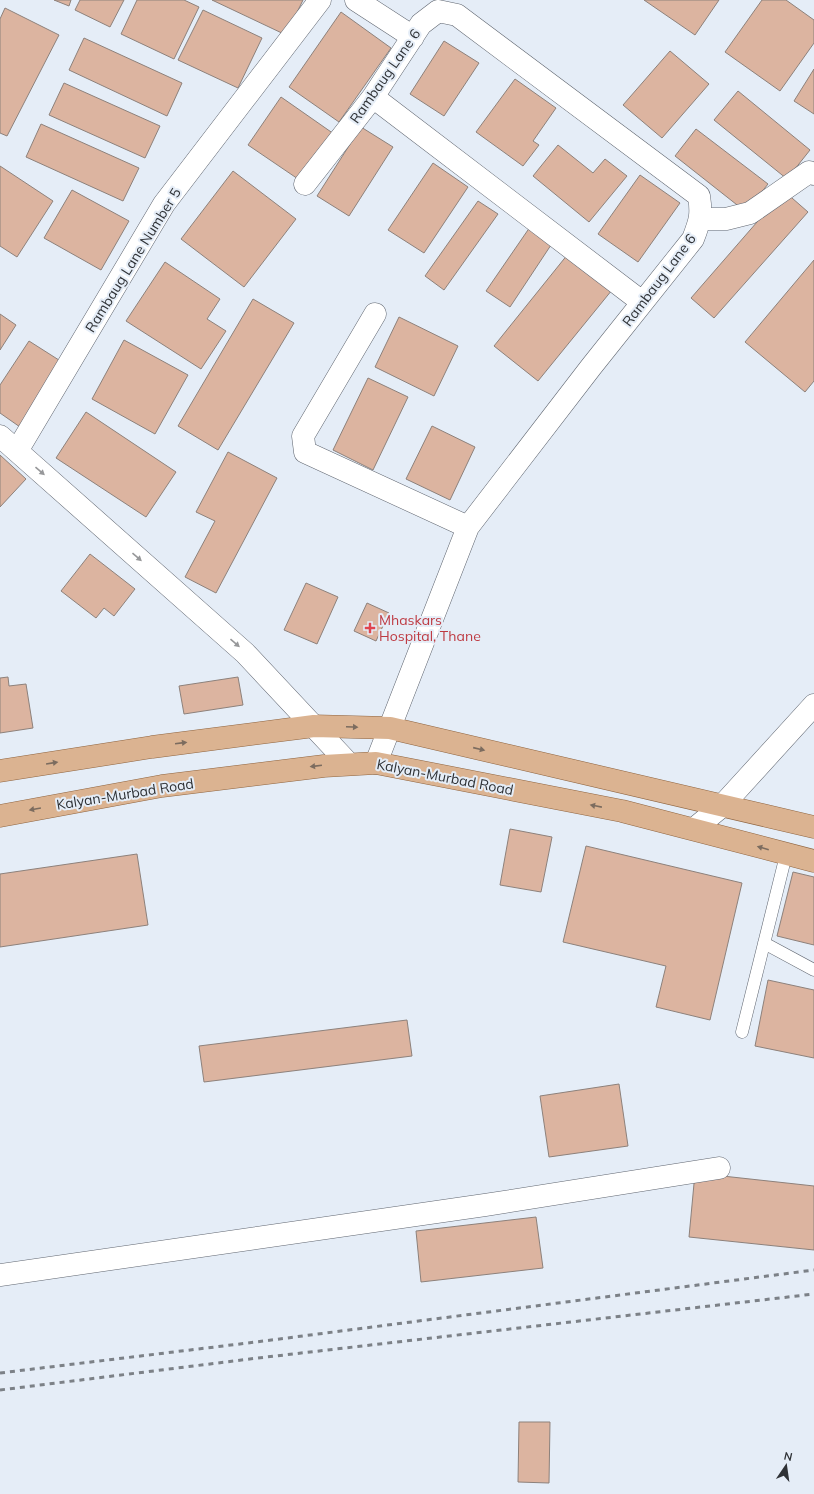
<svg xmlns="http://www.w3.org/2000/svg" width="814" height="1494" font-family="Mulish,sans-serif">
	<style>
		.building { fill: #dcb4a0; stroke: #8d817b }
		.lines { fill: none; stroke-linecap: round; stroke-linejoin: round }
		.lane-casing { stroke: #606670; stroke-width: 13 }
		.street-casing { stroke: #606670; stroke-width: 23 }
		.primary-casing { stroke: #8f6541; stroke-width: 23 }
		.lane { stroke: #fff; stroke-width: 12 }
		.street { stroke: #fff; stroke-width: 22 }
		.primary { stroke: #dbb391; stroke-width: 22 }
		.rail { stroke: #7c8187; stroke-width: 3; stroke-dasharray: 5 5; stroke-linecap: butt }
		.oneway { fill: #97989a }
		.oneway2 { fill: #7c6c5f }
		.health-dot { fill: #e0444e; stroke: #e5edf7; stroke-width: 1.5 }
		.labels { text-anchor: middle; dominant-baseline: central; stroke-width: 4; stroke-linejoin: round; paint-order: stroke }
		.street-label { font-size: 14px; fill: #2f3236; stroke: #e5edf7 }
		.health-label { font-size: 14px; fill: #be3a42; stroke: #e5edf7; text-anchor: start }
	</style>
	<rect width="100%" height="100%" fill="#e5edf7"/>
	<!-- building -->
	<path class="building" d="M54 0H71L69 6Z
		M80 0H124L110 27 75 10Z
		M137 0H184L199 7 174 59 121 34Z
		M212 0H303L286 35Z
		M644 0H719L695 35Z
		M762 0H786L814 20V43L780 91 725 52Z
		M5 8 59 35 7 136 0 133V19Z
		M203 10 262 38 238 88 178 60Z
		M341 12 391 48 339 122 289 87Z
		M84 38 182 83 167 116 69 70Z
		M444 41 479 63 444 116 410 94Z
		M670 51 709 84 662 138 623 105Z
		M814 69V114L794 101Z
		M515 79 556 108 533 141 539 145 523 166 476 132Z
		M64 83 160 126 145 158 49 115Z
		M738 91 810 150 787 179 714 120Z
		M281 97 334 134 301 181 248 145Z
		M41 124 139 168 123 201 26 157Z
		M361 127 393 147 349 216 317 196Z
		M696 129 768 184 746 212 675 156Z
		M558 145 593 173 605 159 627 176 589 222 533 176Z
		M433 163 468 187 424 253 388 230Z
		M0 166 53 201 17 257 0 246Z
		M233 171 296 219 244 287 181 239Z
		M640 175 680 203 638 262 598 234Z
		M72 190 129 221 101 270 44 238Z
		M784 191 808 212 714 318 691 298Z
		M478 201 498 214 444 290 425 276Z
		M530 227 553 242 510 307 486 291Z
		M568 254 612 290 538 381 494 346Z
		M814 260V381L805 392 745 342Z
		M165 262 220 299 207 319 226 331 201 369 126 321Z
		M253 299 294 323 218 450 178 426Z
		M0 314 16 325 0 350Z
		M399 317 458 346 434 396 375 367Z
		M124 340 188 375 155 434 92 399Z
		M29 341 62 362 20 427 0 413V385Z
		M368 378 408 397 373 470 333 450Z
		M86 412 176 472 146 517 56 458Z
		M432 426 475 447 450 500 406 479Z
		M228 452 277 478 216 593 185 577 215 521 196 512Z
		M0 455 26 479 0 507Z
		M90 554 135 589 114 616 104 608 96 618 61 591Z
		M306 583 338 597 317 644 284 630Z
		M367 603 389 613 376 641 354 631Z
		M8 677 9 686 26 684 33 728 0 733V678Z
		M238 677 243 705 184 714 179 686Z
		M510 829 552 837 541 892 500 885Z
		M586 846 742 883 710 1020 656 1007 666 966 563 942Z
		M137 854 148 925 0 947V874Z
		M793 872 814 877V945L777 936Z
		M768 980 814 990V1058L755 1046Z
		M407 1020 412 1056 204 1082 199 1046Z
		M619 1084 628 1146 549 1157 540 1096Z
		M695 1173 814 1186V1250L689 1237Z
		M536 1217 543 1268 421 1282 416 1231Z
		M519 1422H550L549 1483 518 1482Z"/>
	<g class="lines">
		<defs>
			<path id="lane" d="M764 943 814 970
				M742 1032 786 855"/>
			<path id="street" d="M356 0 413 37
				M373 97 642 302
				M305 184 373 97 421 24 438 11 457 15 699 196C702 215 700 221 693 239L591 367 468 527 376 763
				M701 219H726L750 213 809 172 814 174
				M375 314 303 436 305 452 468 527
				M0 436 245 653 349 764
				M17 451 164 204 320 0
				M694 829 722 806 814 705
				M0 1275 485 1205 719 1168"/>
			<path id="primary" d="M0 771 152 747 314 726 390 728 814 827
				M0 816 162 786 324 766 376 763 622 811 814 861"/>
		</defs>
		<!-- lane casing -->
		<use href="#lane" class="lane-casing"/>
		<!-- street casing -->
		<use href="#street" class="street-casing"/>
		<!-- primary casing -->
		<use href="#primary" class="primary-casing"/>
		<!-- lane -->
		<use href="#lane" class="lane"/>
		<!-- street -->
		<use href="#street" class="street"/>
		<!-- primary -->
		<use href="#primary" class="primary"/>
		<!-- rail -->
		<path class="rail" d="M0 1373 256 1342 814 1270
			M0 1390 258 1358 814 1294"/>
	</g>
	<!-- one-way arrows -->
	<defs><path id="oneway-solid" d="M-6-.8H1V-3.2L6.5 0L1 3.2V.8H-6Z"/></defs>
	<g class="oneway">
		<use href="#oneway-solid" transform="translate(40 471) rotate(41)"/>
		<use href="#oneway-solid" transform="translate(137 557) rotate(41)"/>
		<use href="#oneway-solid" transform="translate(235 643) rotate(41)"/>
	</g>
	<g class="oneway2">
		<use href="#oneway-solid" transform="translate(352 727) rotate(2)"/>
		<use href="#oneway-solid" transform="translate(181 743) rotate(-7)"/>
		<use href="#oneway-solid" transform="translate(479 749) rotate(13)"/>
		<use href="#oneway-solid" transform="translate(52 763) rotate(-9)"/>
		<use href="#oneway-solid" transform="translate(316 766) rotate(173)"/>
		<use href="#oneway-solid" transform="translate(596 806) rotate(-169)"/>
		<use href="#oneway-solid" transform="translate(35 809) rotate(170)"/>
		<use href="#oneway-solid" transform="translate(763 848) rotate(-164)"/>
	</g>
	<!-- markers -->
	<path class="health-dot" d="M368 622h4v4h4v4h-4v4h-4v-4h-4v-4h4z"/>
	<g class="labels">
		<!-- street labels -->
		<g class="street-label">
			<text transform="translate(385 76) rotate(-55)">Rambaug Lane 6</text>
			<text transform="translate(133 260) rotate(-58)">Rambaug Lane Number 5</text>
			<text transform="translate(659 280) rotate(-53)">Rambaug Lane 6</text>
			<text transform="translate(445 777) rotate(11)">Kalyan-Murbad Road</text>
			<text transform="translate(125 794) rotate(-9)">Kalyan-Murbad Road</text>
		</g>
		<!-- health labels -->
		<g class="health-label">
			<text x="379" y="620">Mhaskars<tspan x="379" dy="16">Hospital, Thane</tspan></text>
		</g>
	</g>
	<!-- north arrow -->
	<g transform="translate(786 1466) rotate(13)" stroke="#e5edf7" stroke-width="3" paint-order="stroke">
	<path d="M0-3L7 15L0 10L-7 15Z" fill="#2f3236"/>
	<text y="-6" font-size="11" font-weight="bold" text-anchor="middle" fill="#2f3236">N</text>
	</g>
</svg>
